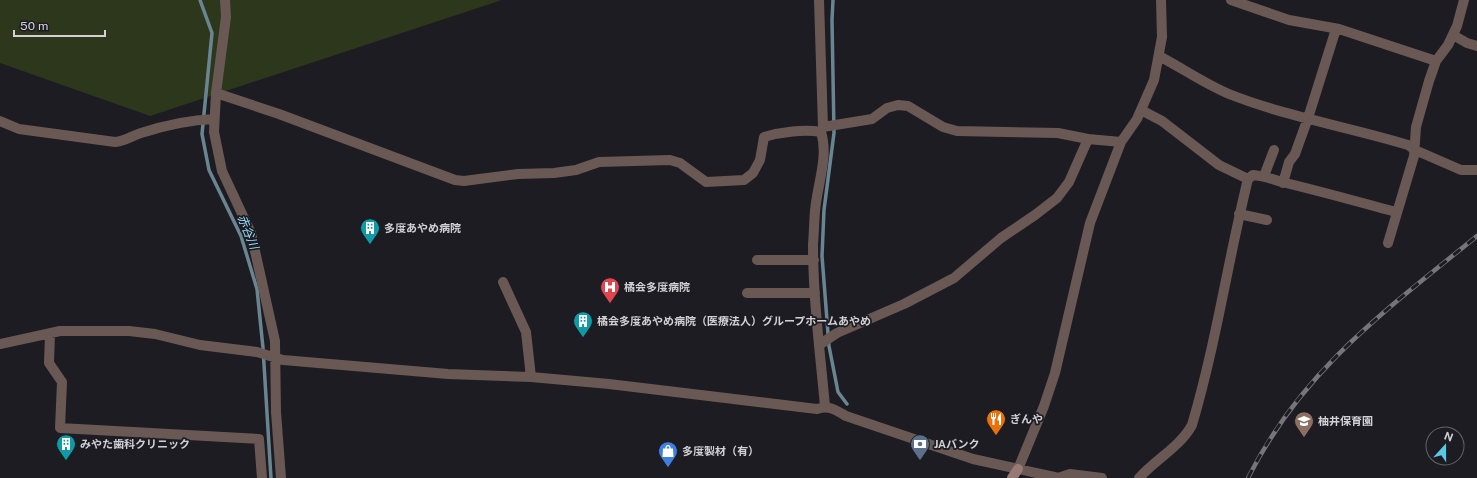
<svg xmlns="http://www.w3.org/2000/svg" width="1477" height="478" font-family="'Public Sans','Noto Sans JP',sans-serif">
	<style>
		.green { fill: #2c371c }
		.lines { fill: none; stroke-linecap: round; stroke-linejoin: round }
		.stream { stroke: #698592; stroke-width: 3.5 }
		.street { stroke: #6a5854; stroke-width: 10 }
		.secondary { stroke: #967a73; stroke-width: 10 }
		.rail-casing { stroke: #75757a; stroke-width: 4.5 }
		.rail { stroke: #1c1c22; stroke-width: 3; stroke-dasharray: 9; stroke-linecap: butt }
		.labels { text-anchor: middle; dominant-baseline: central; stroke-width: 3.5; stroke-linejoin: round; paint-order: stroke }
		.poi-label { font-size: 11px; font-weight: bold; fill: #d1d0d5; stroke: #1c1c22; text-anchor: start }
		.water-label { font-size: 12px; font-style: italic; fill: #97e0fe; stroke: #1c1c22 }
	</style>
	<rect width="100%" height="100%" fill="#1c1c22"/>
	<!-- green -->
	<path class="green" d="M0 0H502L150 116 0 63Z"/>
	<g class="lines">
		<!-- stream -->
		<path class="stream" d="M200 0 212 33 202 134 209 170 241 236 257 289 263 348 271 478
			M833 0 832 20 834 133 824 210 822 256 829 346 838 392 847 404"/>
		<!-- street -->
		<path class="street" d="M225 0 226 17 216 93 214 132 222 171 251 233 275 341 276 412 281 478
			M819 0 823 127 821 132C829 157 817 185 815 211 814 222 814 233 813 244 813 298 820 352 825 406
			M1231 0 1289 20 1339 29 1436 61
			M1453 35 1467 43 1477 46
			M1159 56C1182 68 1205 84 1229 94 1287 117 1349 127 1408 145L1415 150 1461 170H1477
			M216 93 279 114 455 180 464 181 518 174 554 173 576 170 599 162 670 160 680 163 706 182 744 180 753 173 760 160 764 137C781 132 804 129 821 132
			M0 121 19 129 115 142C125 141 132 136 141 133 166 125 188 120 214 119
			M823 127 872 119 887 108 898 105 908 106 943 127 957 131 1058 133 1088 139
			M1264 176 1274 150
			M1248 179 1253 175C1265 176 1274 180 1286 183 1323 192 1359 202 1396 212
			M1283 183 1289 162 1295 154 1308 118 1336 29
			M1239 214 1267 220
			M1388 243 1414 156 1416 127 1429 81 1436 61 1448 45 1457 26 1464 0
			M757 260H814
			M503 282 526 332 531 377
			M747 293H815
			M50 333 49 363 62 382 60 428 259 439 262 478
			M0 344 60 331H129L155 334 200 345 257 352 283 360 448 374 531 377 609 384 817 409C829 405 836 410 846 416L973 459 1059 478
			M819 345 837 333 904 304 954 278 1001 238 1035 215 1057 198 1069 182 1088 139 1121 142
			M1018 469 1044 406 1055 373 1090 223 1121 142 1137 119 1154 80 1162 37 1161 0
			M1058 478 1070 474 1102 478
			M1139 478C1156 459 1180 447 1192 425 1216 344 1228 260 1248 179L1219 165 1162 121 1141 110"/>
		<!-- secondary -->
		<path class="secondary" d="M1012 478 1018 469"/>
		<defs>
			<path id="rail" d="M1248 478C1302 370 1386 310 1477 236"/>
		</defs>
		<!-- rail casing -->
		<use href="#rail" class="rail-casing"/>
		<!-- rail -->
		<use href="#rail" class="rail"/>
	</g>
	<!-- icons -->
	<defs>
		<symbol id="building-pin" viewBox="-11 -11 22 30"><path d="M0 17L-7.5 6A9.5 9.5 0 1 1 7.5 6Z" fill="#0f9aa8" stroke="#1c1c22"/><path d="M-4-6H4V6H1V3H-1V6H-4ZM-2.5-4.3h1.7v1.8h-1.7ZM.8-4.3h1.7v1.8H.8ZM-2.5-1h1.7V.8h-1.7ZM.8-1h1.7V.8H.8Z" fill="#fff"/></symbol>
		<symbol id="hospital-pin" viewBox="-11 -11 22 30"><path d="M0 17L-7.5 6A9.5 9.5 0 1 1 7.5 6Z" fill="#e0444e" stroke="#1c1c22"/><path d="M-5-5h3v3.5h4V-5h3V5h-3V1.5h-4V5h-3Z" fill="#fff"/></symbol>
		<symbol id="restaurant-pin" viewBox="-11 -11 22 30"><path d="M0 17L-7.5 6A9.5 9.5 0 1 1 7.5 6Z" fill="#e8710a" stroke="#1c1c22"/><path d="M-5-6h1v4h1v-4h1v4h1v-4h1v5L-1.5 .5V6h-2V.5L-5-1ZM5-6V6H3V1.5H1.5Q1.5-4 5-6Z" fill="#fff"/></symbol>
		<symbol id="school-pin" viewBox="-11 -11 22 30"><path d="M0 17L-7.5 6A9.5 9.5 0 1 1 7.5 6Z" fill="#8d6e63" stroke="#1c1c22"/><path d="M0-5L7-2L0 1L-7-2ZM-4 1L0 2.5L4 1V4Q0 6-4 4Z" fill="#fff"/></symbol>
		<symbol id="bank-pin" viewBox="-11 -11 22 30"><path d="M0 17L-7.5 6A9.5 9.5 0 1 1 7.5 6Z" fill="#5c6f8a" stroke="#1c1c22"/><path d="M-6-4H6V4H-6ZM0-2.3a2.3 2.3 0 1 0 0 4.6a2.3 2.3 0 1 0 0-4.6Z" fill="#fff"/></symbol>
		<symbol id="shop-pin" viewBox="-11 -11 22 30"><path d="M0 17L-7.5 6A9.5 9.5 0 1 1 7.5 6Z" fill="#3f7fe0" stroke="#1c1c22"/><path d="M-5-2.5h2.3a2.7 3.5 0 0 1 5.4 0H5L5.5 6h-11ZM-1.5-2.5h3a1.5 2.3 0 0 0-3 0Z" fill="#fff"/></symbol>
	</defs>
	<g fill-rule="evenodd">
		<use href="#building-pin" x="359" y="217" width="22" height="30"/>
		<use href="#hospital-pin" x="599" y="276" width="22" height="30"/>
		<use href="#building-pin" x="572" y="310" width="22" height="30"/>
		<use href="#restaurant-pin" x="985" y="408" width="22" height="30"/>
		<use href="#school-pin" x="1293" y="410" width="22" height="30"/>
		<use href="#building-pin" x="55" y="433" width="22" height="30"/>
		<use href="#bank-pin" x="909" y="433" width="22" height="30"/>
		<use href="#shop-pin" x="657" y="440" width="22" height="30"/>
	</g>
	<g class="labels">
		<!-- poi labels -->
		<g class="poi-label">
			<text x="384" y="228">多度あやめ病院</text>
			<text x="624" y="287">橘会多度病院</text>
			<text x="597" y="321">橘会多度あやめ病院（医療法人）グループホームあやめ</text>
			<text x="1010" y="419">ぎんや</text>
			<text x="1318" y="421">柚井保育園</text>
			<text x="80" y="444">みやた歯科クリニック</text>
			<text x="934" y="444">JAバンク</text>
			<text x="682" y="451">多度製材（有）</text>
		</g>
		<!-- water labels -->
		<g class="water-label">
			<text transform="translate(248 232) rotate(68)">赤谷川</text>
		</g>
	</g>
	<!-- north arrow -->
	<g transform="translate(1445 446) rotate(21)"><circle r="19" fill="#1c1c22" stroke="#64646a"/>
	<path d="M0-3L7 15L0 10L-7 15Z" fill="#59c8e4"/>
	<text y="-6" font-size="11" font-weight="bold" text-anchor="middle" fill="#d1d0d5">N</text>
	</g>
	<!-- scale -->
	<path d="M14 30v6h91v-6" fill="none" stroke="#d1d0d5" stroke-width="2"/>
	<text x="20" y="30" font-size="12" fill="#d1d0d5" stroke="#1c1c22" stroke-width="3" paint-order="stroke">50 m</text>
</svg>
